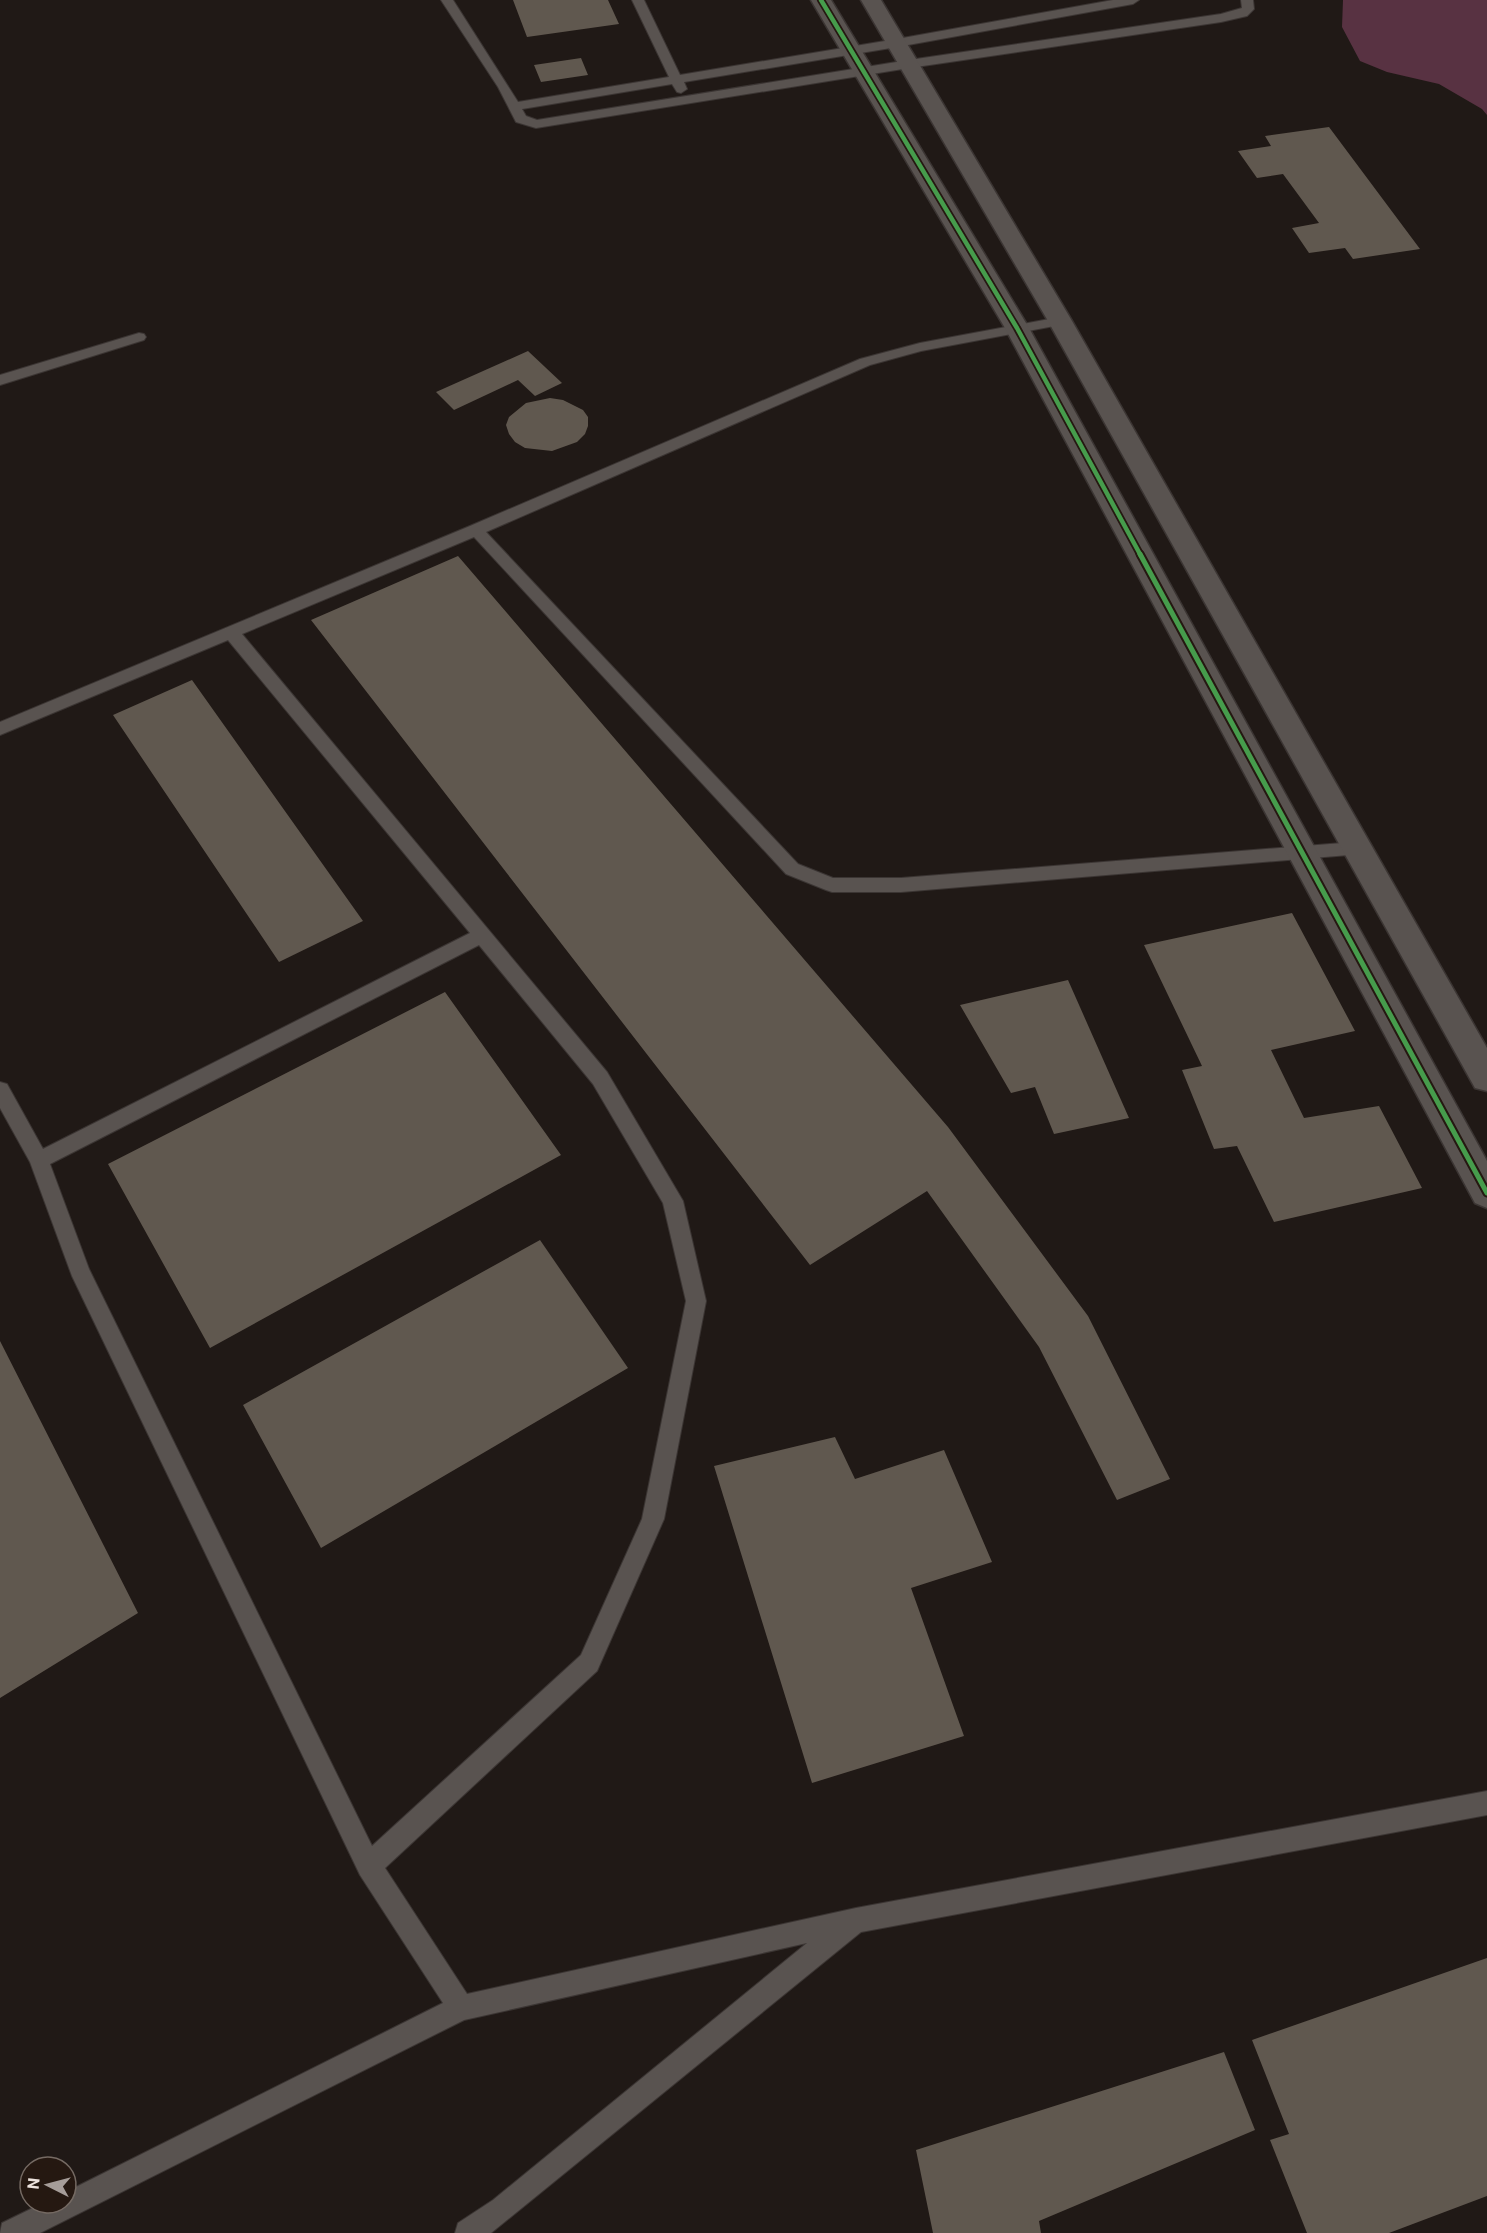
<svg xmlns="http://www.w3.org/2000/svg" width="1487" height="2233" font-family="Roboto,sans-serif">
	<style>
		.water { fill: #583242 }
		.building { fill: #60584f }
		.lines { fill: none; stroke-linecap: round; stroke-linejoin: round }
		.service-casing { stroke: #3b3533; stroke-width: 2 }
		.minor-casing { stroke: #3b3533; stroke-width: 3 }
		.service { fill: #595350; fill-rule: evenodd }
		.minor { fill: #595350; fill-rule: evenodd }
		.cycleway-far1-casing { stroke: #251811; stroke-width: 8 }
		.cycleway-casing { stroke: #251811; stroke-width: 9 }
		.cycleway-far1 { stroke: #469c4c; stroke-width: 4.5 }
		.cycleway { stroke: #469c4c; stroke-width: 5 }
	</style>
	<rect width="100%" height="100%" fill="#201916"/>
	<!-- water -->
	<path class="water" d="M1343 0H1487V115L1482 109 1439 84 1387 72 1360 61 1342 27Z"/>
	<!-- building -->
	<path class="building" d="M513 0H608L619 24 527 37Z
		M581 58 588 75 541 82 534 65Z
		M1329 127 1420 249 1353 259 1345 248 1309 253 1292 228 1319 223 1283 174 1257 178 1238 151 1271 146 1265 136Z
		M528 351 562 383 535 396 518 380 454 410 436 392Z
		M550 398 563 400 583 410 588 417V426L585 434 577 442 552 451 525 448 515 442 509 434 506 425 509 417 526 403Z
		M458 556 948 1127 1088 1316 1170 1479 1117 1500 1039 1347 927 1191 810 1265 311 620Z
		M192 680 363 921 279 962 113 715Z
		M1292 913 1355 1031 1271 1050 1304 1118 1379 1106 1422 1188 1274 1222 1237 1146 1214 1149 1182 1070 1202 1066 1144 945Z
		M1068 980 1129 1118 1054 1134 1035 1087 1011 1093 960 1005Z
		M445 992 561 1155 210 1348 108 1164Z
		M540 1240 628 1368 321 1548 243 1405Z
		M0 1341 138 1613 0 1698Z
		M835 1437 855 1479 944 1450 992 1562 911 1588 964 1736 812 1783 714 1466Z
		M1487 1958V2196L1389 2233H1307L1270 2140 1289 2134 1252 2040Z
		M1224 2052 1255 2130 1039 2221 1041 2233H933L916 2150Z"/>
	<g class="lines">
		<defs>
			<path id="service" d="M441 0H453L518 102 669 77 632 0H644L680 75 897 39 1113 0H1139L1133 4 897 47 684 82 687 89 681 93 677 92 672 84 522 109 526 116 537 120 909 60 1221 14 1242 8 1241 0H1253L1254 9 1247 16 1221 22 909 68 536 128 516 122 498 87Z
				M1060 317 1065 318 1067 321 1065 324 921 351 870 365 486 532 798 864 833 878H901L1355 842 1361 844 1364 849 1361 854 901 892H832L826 890 786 874 474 537 242 634 607 1072 683 1201 706 1301 664 1519 597 1671 385 1868 467 1994 856 1908 1487 1791V1815L861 1932 491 2233H455L458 2223 493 2200 807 1943 464 2020 40 2233H0L2 2223 43 2203H66V2192L443 2003 360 1875 72 1276 30 1162 0 1108V1082L7 1084 43 1149 470 933 228 640 0 735V722L470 526 860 359 920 343ZM479 945 593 1084 663 1203 686 1301 642 1519 581 1655 372 1846 89 1269 50 1164Z
				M139 333 144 334 146 337 144 340 0 385V375Z"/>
			<path id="minor" d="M811 0H831L1029 328 1487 1161V1208L1475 1203 1005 328Z
				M861 0H881L1072 321 1487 1048V1091L1475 1088 1048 321Z"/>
		</defs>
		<!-- service casing -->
		<use href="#service" class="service-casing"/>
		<!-- minor casing -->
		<use href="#minor" class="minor-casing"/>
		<!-- service -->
		<use href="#service" class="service"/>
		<!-- minor -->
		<use href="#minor" class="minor"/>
		<defs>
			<path id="cycleway-far1" d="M821 0 1017 328 1141 556"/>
			<path id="cycleway" d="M1140 554 1487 1193"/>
		</defs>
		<!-- cycleway-far1 casing -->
		<use href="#cycleway-far1" class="cycleway-far1-casing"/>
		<!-- cycleway casing -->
		<use href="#cycleway" class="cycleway-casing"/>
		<!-- cycleway-far1 -->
		<use href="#cycleway-far1" class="cycleway-far1"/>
		<!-- cycleway -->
		<use href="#cycleway" class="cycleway"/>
	</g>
	<!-- north arrow -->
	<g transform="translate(48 2185) rotate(276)"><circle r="28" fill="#251811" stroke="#756a63" stroke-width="1.5"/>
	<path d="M0-4.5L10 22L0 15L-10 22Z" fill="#a69d99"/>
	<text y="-9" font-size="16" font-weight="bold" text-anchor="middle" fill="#eee4df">N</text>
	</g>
</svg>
